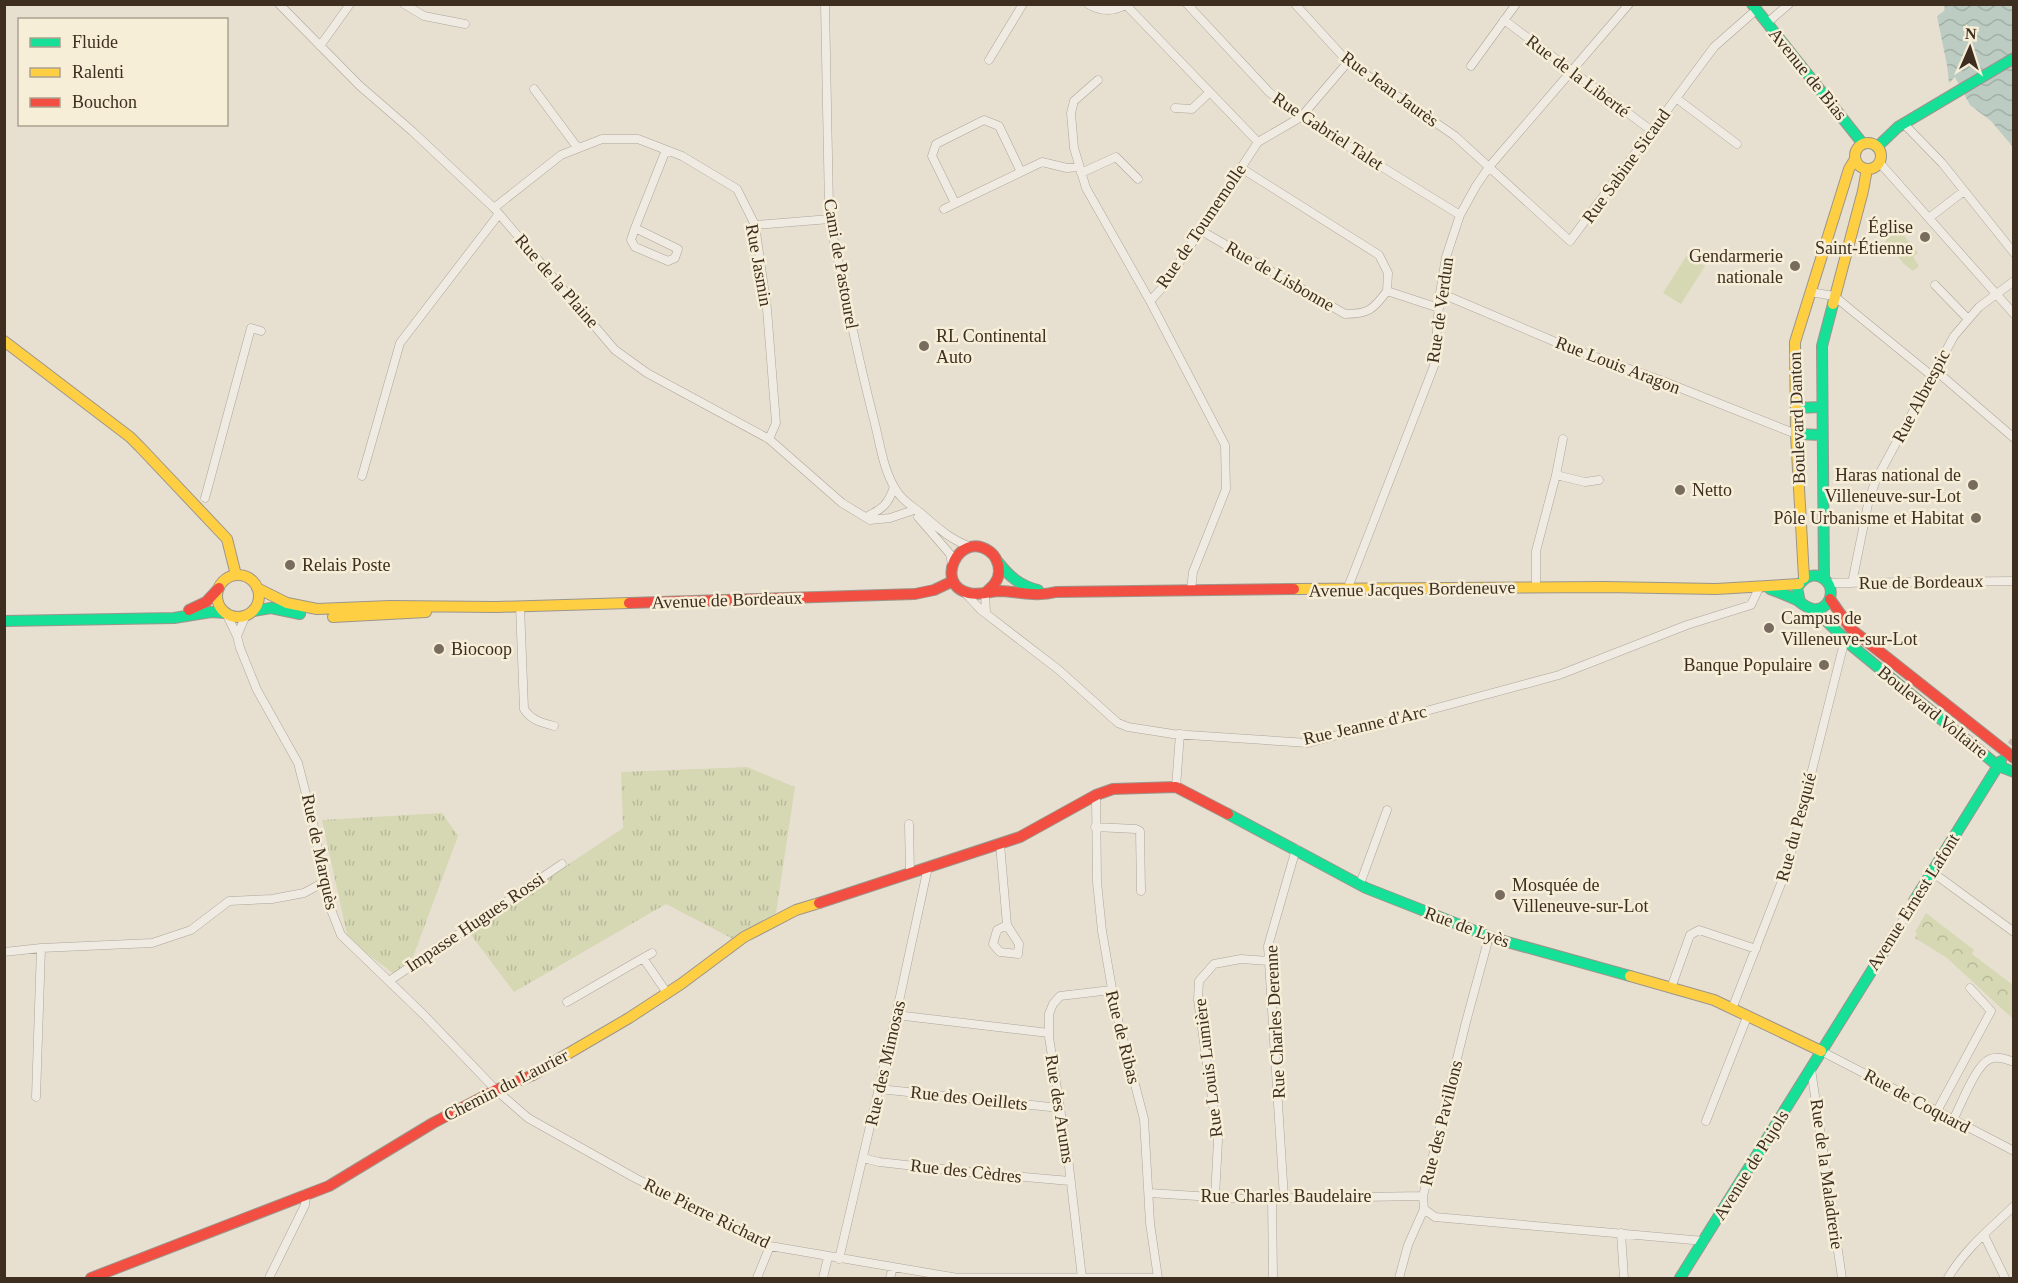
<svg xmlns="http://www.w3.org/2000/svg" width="2018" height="1283" font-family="'Times New Roman',serif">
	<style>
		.grass { fill: url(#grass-tufts) }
		.park { fill: url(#park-crowns) }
		.garden { fill: #d6d7b3 }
		.water { fill: url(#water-waves) }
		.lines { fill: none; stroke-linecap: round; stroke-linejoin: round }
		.street-tunnel { stroke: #c5bcae; stroke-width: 8; stroke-dasharray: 8 4; stroke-linecap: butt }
		.street-casing { stroke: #ada599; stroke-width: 9 }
		.fast-casing { stroke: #9c958a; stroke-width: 12 }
		.slow-casing { stroke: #9c958a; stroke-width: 12 }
		.jam-casing { stroke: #9c958a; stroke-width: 12 }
		.street { stroke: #efebe3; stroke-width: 8 }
		.fast { stroke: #16e098; stroke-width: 10 }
		.slow { stroke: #ffcf43; stroke-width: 10 }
		.jam { stroke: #f24e42; stroke-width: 10 }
		.poi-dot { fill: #786c5e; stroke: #f7eed8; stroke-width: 2 }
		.labels { text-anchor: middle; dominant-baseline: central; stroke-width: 5; stroke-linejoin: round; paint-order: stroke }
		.street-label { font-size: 18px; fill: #3d2e20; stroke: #f7eed8 }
		.poi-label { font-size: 18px; fill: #3d2e20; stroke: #f7eed8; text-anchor: start }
	</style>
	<defs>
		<pattern id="grass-tufts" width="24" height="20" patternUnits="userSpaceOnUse" patternTransform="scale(1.5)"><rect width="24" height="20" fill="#d6d7b3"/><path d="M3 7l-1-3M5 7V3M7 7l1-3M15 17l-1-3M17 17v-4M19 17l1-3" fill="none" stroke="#b9b99a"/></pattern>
		<pattern id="park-crowns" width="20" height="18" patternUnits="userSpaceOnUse" patternTransform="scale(1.5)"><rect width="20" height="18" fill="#d6d7b3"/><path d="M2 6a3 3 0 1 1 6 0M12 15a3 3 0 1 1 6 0" fill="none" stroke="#b9b99a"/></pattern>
		<pattern id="water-waves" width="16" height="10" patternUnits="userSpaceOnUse" patternTransform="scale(1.5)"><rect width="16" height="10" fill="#bcccc2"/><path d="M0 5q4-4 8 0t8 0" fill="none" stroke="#a2b0a6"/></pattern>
	</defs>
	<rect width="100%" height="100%" fill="#e7e0d1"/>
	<!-- grass -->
	<path class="grass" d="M747 767 795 787 776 913 733 939 666 904 514 992 468 931 623 828 621 772Z
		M442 813 458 836 413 957 394 974 348 939 322 820Z"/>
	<!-- park -->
	<path class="park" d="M1926 913 1974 950 1972 954 2013 985V1019L1947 958 1915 938 1917 934 1915 932Z"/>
	<!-- garden -->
	<path class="garden" d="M1899 229 1918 253 1913 257 1919 266 1913 271 1904 264 1885 241Z
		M1687 255 1705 266 1681 304 1663 293Z"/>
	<!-- water -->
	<path class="water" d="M1945 5H2013V147L1991 121 1970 105 1955 77 1949 83 1947 65 1937 16 1944 11Z"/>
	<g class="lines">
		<!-- street-tunnel -->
		<path class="street-tunnel" d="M2011 745 2014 741"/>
		<defs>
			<path id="street" d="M279 4 360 86 412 131 494 208 615 350 647 373 769 439 842 503 870 520 890 518 914 510
				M404 4 424 16 465 24
				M825 4 829 208 832 231C845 295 858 358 874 420 880 443 883 470 896 490 903 502 913 506 923 515 938 528 952 541 972 547
				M1088 4C1101 12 1114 12 1127 4
				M1187 4 1269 92 1301 117 1460 215
				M1295 4 1348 62 1455 136 1570 241 1714 47 1756 10
				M1126 5 1258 142
				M1504 20 1652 131
				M1767 23 1789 4
				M320 46 350 4
				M989 60 1023 4
				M1471 66 1516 4
				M1098 80 1074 101 1071 113 1074 148 1086 188 1150 301
				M534 89 577 147
				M1676 98 1737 144
				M1175 108 1192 109 1210 92
				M1904 124 1942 163 2014 253
				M1879 162 2014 314
				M1241 168 1379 255 1388 273 1387 291 1439 308
				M1081 173 1116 157 1138 179
				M955 203 932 156 936 144 984 120 999 126 1021 172
				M494 208 561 155 602 139H638L682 156 737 189 755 225 767 309 776 423 769 439
				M944 209 1042 162 1067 168 1079 167
				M1929 218 1964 191
				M755 225 830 219
				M635 228 678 249 675 258 668 261 635 247 631 240 635 228 666 150
				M1200 230 1345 314C1368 314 1373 310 1387 291
				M1935 285 1968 319
				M1810 292 1834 296 1932 376
				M1440 293 1565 346 1660 380 1796 434
				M1935 370 2014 438
				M1556 475 1563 439
				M362 476 400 343 499 214
				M205 498 251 328 261 331
				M866 517C882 509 888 505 894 487
				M918 517 950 554 952 564
				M1829 583 2014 581
				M1852 583 1869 499 1876 480 1954 336 1979 307 2014 281
				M1536 588V551L1556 475 1585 482 1599 480
				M1191 590 1193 572 1226 489 1225 445 1150 301 1164 286 1258 142 1301 117 1348 62
				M1347 590 1434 366 1440 293 1446 257 1460 215 1476 186 1489 167 1629 4
				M964 592 981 610 1059 670 1118 723 1128 727 1173 734 1308 743 1559 675 1687 625 1751 605 1759 588
				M985 593 986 613
				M520 606 524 709C531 720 542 723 554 726
				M226 613 237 636 240 648 257 690 298 763 312 817 328 902 341 935 423 1014 496 1090 528 1118 635 1178 770 1246 958 1278H1158
				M237 636 246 615
				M1176 787 1180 734
				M1096 795 1097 882 1102 931 1116 1012 1144 1119 1150 1223 1158 1278
				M909 824 910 873
				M1095 827 1136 829 1140 831 1141 891
				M1000 844 1007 925 1019 944 1018 954 1000 952 993 944 997 930 1007 925
				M1932 872 2014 932
				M1360 884 1387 810
				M1899 927 1914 901
				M1489 937 1466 1022 1423 1196 1424 1209 1435 1217 1704 1241
				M4 952 41 948 152 943 191 930 229 901 272 899 304 893 324 882
				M643 958 652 953
				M389 981 562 864
				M1671 988 1690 935 1699 930 1756 949
				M567 1002 643 958 667 993
				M1732 1009 1782 881 1792 850 1845 639
				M896 1015 1049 1033
				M1821 1051 2014 1151
				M1811 1069 1842 1278
				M879 1089 1060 1108
				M36 1097 41 948
				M1937 1111 1991 1011 1970 988
				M1953 1120C1961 1105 1976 1064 1990 1059 1998 1056 2006 1059 2014 1062
				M1706 1121 1747 1017
				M863 1158 879 1162 978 1173 1070 1181
				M1149 1193 1245 1199 1423 1196
				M1215 1197 1218 1140 1198 1000 1199 981 1214 964 1241 959 1269 961
				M1284 1198 1268 946 1296 849
				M1272 1199 1273 1278
				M1621 1233 1624 1278
				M1984 1235 2005 1278
				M839 1259 896 1015 928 867
				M269 1278 305 1205 306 1194
				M757 1278 770 1246
				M823 1278 828 1257
				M890 1278 893 1267
				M1082 1278 1069 1166 1049 1037V1014L1053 1004 1060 996 1111 990
				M1399 1278 1408 1245 1424 1209
				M1948 1278C1964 1250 1990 1229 2014 1206"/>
			<path id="fast" d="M1752 4 1863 144
				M1877 147 1898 127 2014 58
				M1796 408 1822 407
				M1796 434 1822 435
				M998 562C1009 576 1020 586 1038 590
				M1824 578 1822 346 1833 304
				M1770 589C1779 592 1788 596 1797 600 1802 604 1807 608 1813 609 1830 611 1837 589 1824 579 1813 571 1803 578 1797 588L1800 602
				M1815 610 1852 646 1998 766 2014 772
				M253 611 271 608 300 614
				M4 621 174 618 211 612 226 613
				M1228 814 1366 888 1493 938 1630 976
				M1914 901 2001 761
				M1680 1278 1899 927"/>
			<path id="slow" d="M1855 156a13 13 0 1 1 26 0a13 13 0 1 1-26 0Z
				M1833 304 1863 191 1867 169
				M4 341 130 437 140 447 227 539 236 575
				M217 596a21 21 0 1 1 42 0a21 21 0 1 1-42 0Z
				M1804 578 1796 434 1795 342 1849 169 1855 159
				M257 588 287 603 317 609 390 606 497 607 629 603
				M1294 589 1605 587 1716 589 1799 584
				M333 617 426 612
				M1630 976 1714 1000 1821 1051
				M552 1063 629 1018 681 984 744 937 796 910 819 903"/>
			<path id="jam" d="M985 593C992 587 999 581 999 571 999 563 995 555 989 551 959 530 933 585 969 593 979 596 990 591 1001 591 1020 592 1037 597 1056 592L1294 589
				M1830 599 1851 629 2014 758
				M629 603 915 594 934 590 953 581
				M189 610 206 602 219 588
				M819 903 1020 837 1096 795 1113 789 1176 787 1228 814
				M91 1278 329 1186 433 1123 496 1090 533 1075 552 1063"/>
		</defs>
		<!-- street casing -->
		<use href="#street" class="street-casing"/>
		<!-- fast casing -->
		<use href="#fast" class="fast-casing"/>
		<!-- slow casing -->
		<use href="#slow" class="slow-casing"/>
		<!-- jam casing -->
		<use href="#jam" class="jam-casing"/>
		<!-- street -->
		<use href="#street" class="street"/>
		<!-- fast -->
		<use href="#fast" class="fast"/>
		<!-- slow -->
		<use href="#slow" class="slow"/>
		<!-- jam -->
		<use href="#jam" class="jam"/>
	</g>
	<!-- markers -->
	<g class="poi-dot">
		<circle cx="1925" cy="237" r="6"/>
		<circle cx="1795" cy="266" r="6"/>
		<circle cx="924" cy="346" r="6"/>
		<circle cx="1973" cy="485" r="6"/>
		<circle cx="1680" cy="490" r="6"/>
		<circle cx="1976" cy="518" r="6"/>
		<circle cx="290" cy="565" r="6"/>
		<circle cx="1769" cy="628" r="6"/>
		<circle cx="439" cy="649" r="6"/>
		<circle cx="1824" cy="665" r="6"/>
		<circle cx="1500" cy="895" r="6"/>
	</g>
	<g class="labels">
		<!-- street labels -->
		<g class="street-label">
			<text transform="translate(1808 74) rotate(51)">Avenue de Bias</text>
			<text transform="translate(1578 76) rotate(37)">Rue de la Liberté</text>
			<text transform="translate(1390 89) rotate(36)">Rue Jean Jaurès</text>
			<text transform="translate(1328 131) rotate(33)">Rue Gabriel Talet</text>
			<text transform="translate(1626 166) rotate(-54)">Rue Sabine Sicaud</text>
			<text transform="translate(1201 226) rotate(-56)">Rue de Toumemolle</text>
			<text transform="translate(841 264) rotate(80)">Cami de Pastourel</text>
			<text transform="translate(759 265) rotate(80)">Rue Jasmin</text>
			<text transform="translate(1280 276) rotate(30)">Rue de Lisbonne</text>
			<text transform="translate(557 281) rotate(49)">Rue de la Plaine</text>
			<text transform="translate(1440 310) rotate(-82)">Rue de Verdun</text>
			<text transform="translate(1618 365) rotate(21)">Rue Louis Aragon</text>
			<text transform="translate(1921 396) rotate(-62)">Rue Albrespic</text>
			<text transform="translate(1797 418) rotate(-92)">Boulevard Danton</text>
			<text transform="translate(1921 582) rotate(-1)">Rue de Bordeaux</text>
			<text transform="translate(1412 589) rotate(-1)">Avenue Jacques Bordeneuve</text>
			<text transform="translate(727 600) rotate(-2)">Avenue de Bordeaux</text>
			<text transform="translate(1933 712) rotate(39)">Boulevard Voltaire</text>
			<text transform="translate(1365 725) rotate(-13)">Rue Jeanne d'Arc</text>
			<text transform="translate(1796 827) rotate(-75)">Rue du Pesquié</text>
			<text transform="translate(320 852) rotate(78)">Rue de Marquès</text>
			<text transform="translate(1913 902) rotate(-58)">Avenue Ernest Lafont</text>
			<text transform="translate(475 922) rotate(-34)">Impasse Hugues Rossi</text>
			<text transform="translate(1467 927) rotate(20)">Rue de Lyès</text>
			<text transform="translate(1275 1022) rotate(-93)">Rue Charles Derenne</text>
			<text transform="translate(1123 1037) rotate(76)">Rue de Ribas</text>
			<text transform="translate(885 1063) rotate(-77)">Rue des Mimosas</text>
			<text transform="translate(1208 1068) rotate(-97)">Rue Louis Lumière</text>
			<text transform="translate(506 1085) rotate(-27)">Chemin du Laurier</text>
			<text transform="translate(969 1098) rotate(6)">Rue des Oeillets</text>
			<text transform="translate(1917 1101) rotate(28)">Rue de Coquard</text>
			<text transform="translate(1060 1109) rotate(81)">Rue des Arums</text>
			<text transform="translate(1441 1123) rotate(-76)">Rue des Pavillons</text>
			<text transform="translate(1751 1165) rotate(-58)">Avenue de Pujols</text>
			<text transform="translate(966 1171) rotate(6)">Rue des Cèdres</text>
			<text transform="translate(1827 1174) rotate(82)">Rue de la Maladrerie</text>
			<text x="1286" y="1196">Rue Charles Baudelaire</text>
			<text transform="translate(707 1213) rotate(26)">Rue Pierre Richard</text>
		</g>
		<!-- poi labels -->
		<g class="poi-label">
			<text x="1913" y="227" text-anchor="end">Église<tspan x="1913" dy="21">Saint-Étienne</tspan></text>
			<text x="1783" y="256" text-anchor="end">Gendarmerie<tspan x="1783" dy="21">nationale</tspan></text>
			<text x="936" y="336">RL Continental<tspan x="936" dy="21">Auto</tspan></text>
			<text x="1961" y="475" text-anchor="end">Haras national de<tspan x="1961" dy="21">Villeneuve-sur-Lot</tspan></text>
			<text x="1692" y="490">Netto</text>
			<text x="1964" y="518" text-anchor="end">Pôle Urbanisme et Habitat</text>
			<text x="302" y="565">Relais Poste</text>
			<text x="1781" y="618">Campus de<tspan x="1781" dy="21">Villeneuve-sur-Lot</tspan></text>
			<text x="451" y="649">Biocoop</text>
			<text x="1812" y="665" text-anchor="end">Banque Populaire</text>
			<text x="1512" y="885">Mosquée de<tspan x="1512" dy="21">Villeneuve-sur-Lot</tspan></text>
		</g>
	</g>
	<!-- border -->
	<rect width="2018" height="1283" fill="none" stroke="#3d2e20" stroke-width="12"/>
	<!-- legend -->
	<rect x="18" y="18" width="210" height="108" fill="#f7eed8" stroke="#ada18e" stroke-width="1.5"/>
	<rect x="30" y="38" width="30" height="9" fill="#16e098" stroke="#ada18e" stroke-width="1.5"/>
	<text x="72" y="48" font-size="18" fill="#3d2e20">Fluide</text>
	<rect x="30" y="68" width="30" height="9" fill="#ffcf43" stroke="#ada18e" stroke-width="1.5"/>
	<text x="72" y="78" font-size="18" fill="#3d2e20">Ralenti</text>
	<rect x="30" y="98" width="30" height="9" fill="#f24e42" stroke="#ada18e" stroke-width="1.5"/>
	<text x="72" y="108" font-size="18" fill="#3d2e20">Bouchon</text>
	<!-- north arrow -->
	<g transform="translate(1970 48) rotate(3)" stroke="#f7eed8" stroke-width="4.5" paint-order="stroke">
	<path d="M0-4.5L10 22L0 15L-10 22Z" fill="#3d2e20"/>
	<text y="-9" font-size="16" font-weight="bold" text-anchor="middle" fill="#3d2e20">N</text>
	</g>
</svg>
